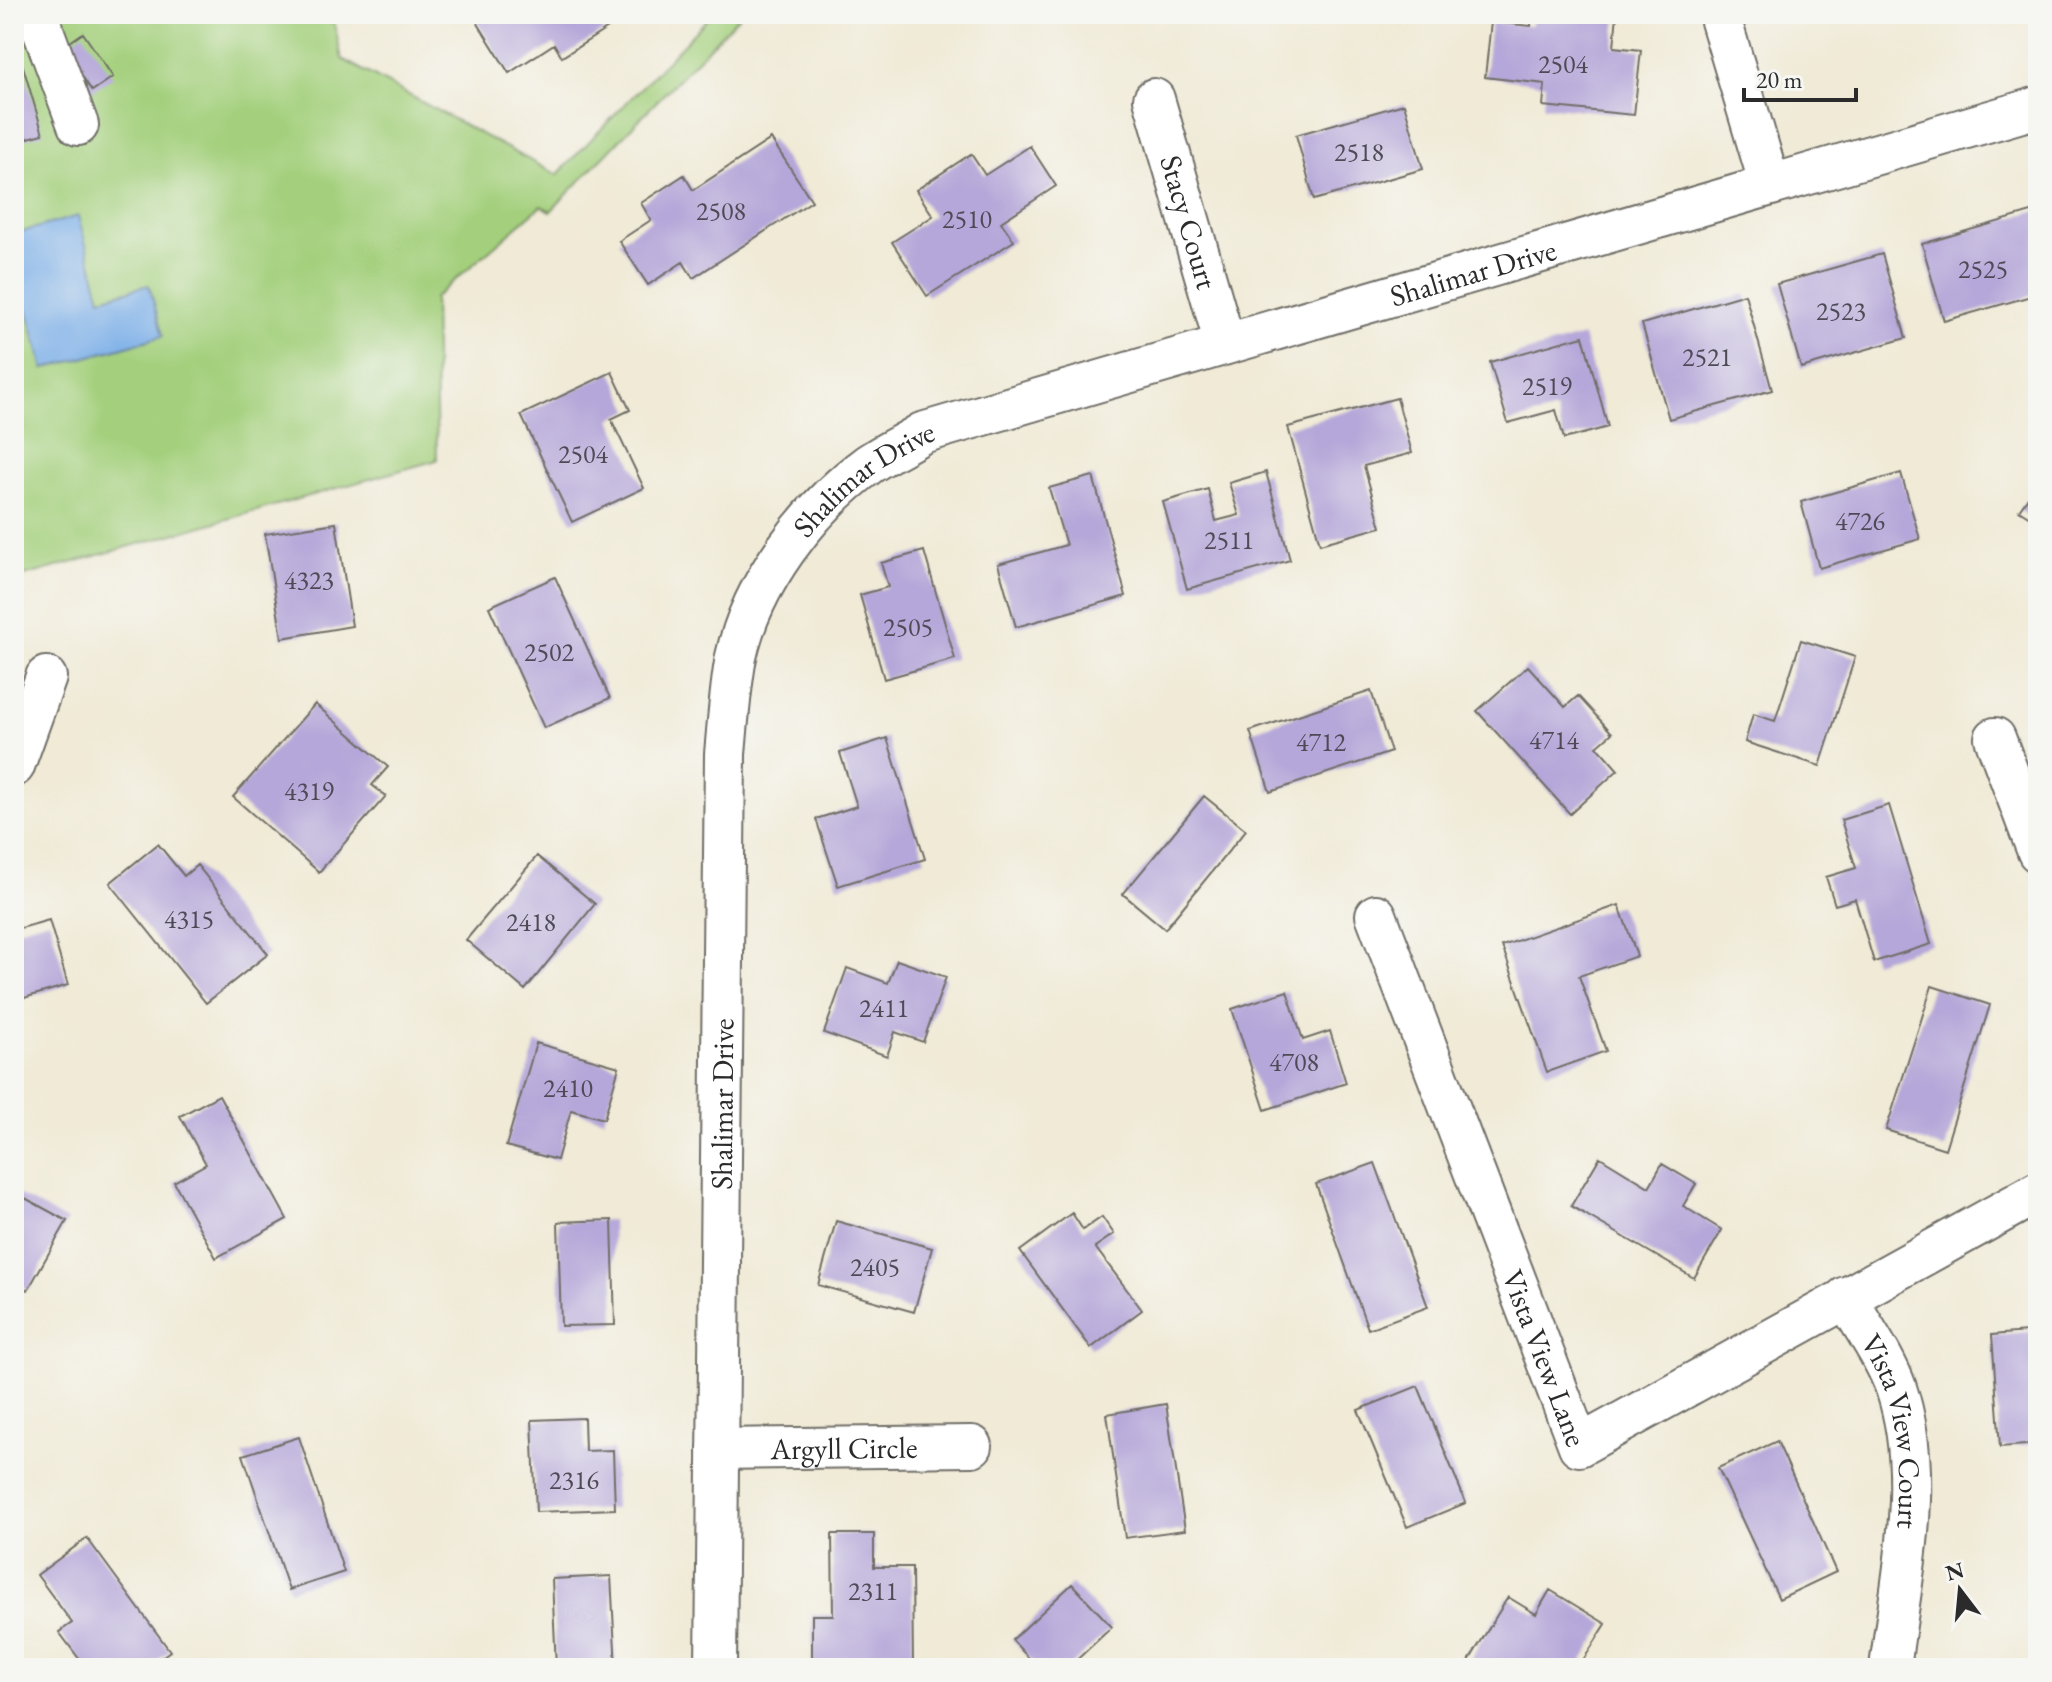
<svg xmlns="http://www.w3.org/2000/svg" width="2052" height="1682" font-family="'EB Garamond',serif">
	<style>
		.green { fill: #a4d07d; stroke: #687e54; stroke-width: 2 }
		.water { fill: #7cafe8; stroke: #546d8a; stroke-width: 2 }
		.building { fill: #b5a7d9 }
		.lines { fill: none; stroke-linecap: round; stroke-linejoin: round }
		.minor-casing { stroke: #706e67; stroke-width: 44 }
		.minor { stroke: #fff; stroke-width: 40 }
		.labels { text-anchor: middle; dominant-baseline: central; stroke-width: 6; stroke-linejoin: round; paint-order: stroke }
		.number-label { font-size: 26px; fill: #4e4a56 }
		.street-label { font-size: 30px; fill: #2b2b2b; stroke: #f6f6f2 }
	</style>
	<rect width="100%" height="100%" fill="#f6f6f2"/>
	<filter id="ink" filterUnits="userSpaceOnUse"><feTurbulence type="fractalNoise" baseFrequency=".0125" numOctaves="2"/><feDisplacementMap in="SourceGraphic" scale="16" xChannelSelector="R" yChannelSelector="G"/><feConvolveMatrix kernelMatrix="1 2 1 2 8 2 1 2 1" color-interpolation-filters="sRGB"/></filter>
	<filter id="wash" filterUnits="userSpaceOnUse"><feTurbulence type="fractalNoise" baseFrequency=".006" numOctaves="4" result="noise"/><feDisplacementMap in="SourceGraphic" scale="32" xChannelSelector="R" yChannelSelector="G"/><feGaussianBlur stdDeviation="1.8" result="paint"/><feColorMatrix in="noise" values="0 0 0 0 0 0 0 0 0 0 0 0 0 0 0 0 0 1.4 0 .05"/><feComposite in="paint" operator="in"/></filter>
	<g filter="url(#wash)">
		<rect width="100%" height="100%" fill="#f0ead6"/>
		<!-- green -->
		<path class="green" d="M14 14H332L342 59 557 175 712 14H741L551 211 541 206 434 298 437 460 14 579Z"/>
		<!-- water -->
		<path class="water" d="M78 216 101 298 149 285 163 336 44 369 14 263V234Z"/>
		<g id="blocks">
			<!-- building -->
			<path class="building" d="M472 14H630L562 57 554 44 509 73Z
				M1532 14H1617L1614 47 1641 50 1634 115 1543 106 1545 84 1485 77 1491 22 1531 26Z
				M83 33 113 77 92 91 63 47Z
				M14 36 43 134 14 142Z
				M1404 104 1423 169 1314 200 1296 135Z
				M771 139 812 201 693 278 683 262 648 285 619 241 651 220 641 203 684 175 693 190Z
				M1030 146 1056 186 1001 222 1014 241 927 296 892 242 933 216 916 190 971 154 985 175Z
				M2038 210V294L1944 321 1922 244Z
				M1882 254 1906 338 1801 368 1777 284Z
				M1745 294 1772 390 1669 419 1642 324Z
				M1583 336 1608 427 1564 439 1556 410 1508 423 1490 362Z
				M612 372 630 410 611 419 644 488 572 522 521 415Z
				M1397 398 1412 453 1364 466 1381 527 1320 544 1288 427Z
				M1266 472 1290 560 1187 589 1163 502 1208 489 1216 521 1239 515 1229 483Z
				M1901 473 1920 539 1819 568 1801 502Z
				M1093 476 1126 596 1016 627 998 564 1066 545 1049 488Z
				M2038 483V522L2019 510Z
				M336 523 352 626 282 638 265 534Z
				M924 551 955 659 884 679 860 595 888 587 881 563Z
				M555 577 610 698 544 728 489 607Z
				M1801 640 1855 657 1820 766 1745 742 1753 714 1775 721Z
				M1528 666 1565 707 1578 696 1612 733 1597 746 1618 770 1570 814 1477 711Z
				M1371 691 1391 752 1270 792 1250 731Z
				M315 704 388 767 372 785 386 796 319 872 233 797Z
				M887 738 925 859 838 886 816 819 857 806 840 753Z
				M1204 796 1246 830 1165 929 1123 894Z
				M1889 805 1931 944 1874 962 1855 899 1835 905 1826 877 1856 868 1841 820Z
				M158 844 184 876 197 865 268 954 206 1003 110 883Z
				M537 856 595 904 525 990 466 940Z
				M1619 905 1637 956 1579 976 1606 1051 1547 1072 1502 946Z
				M49 920 68 985 14 1001V930Z
				M897 960 946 977 923 1042 895 1032 887 1056 824 1033 847 968 888 983Z
				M1932 986 1990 1005 1945 1149 1886 1130Z
				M1287 991 1303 1040 1330 1031 1346 1083 1265 1110 1232 1009Z
				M536 1043 619 1067 604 1119 571 1110 557 1160 506 1146Z
				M219 1095 287 1219 216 1258 174 1182 206 1164 180 1116Z
				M1600 1157 1649 1187 1662 1164 1696 1184 1683 1206 1722 1230 1694 1278 1571 1206Z
				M1375 1163 1428 1307 1368 1329 1316 1184Z
				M14 1192 67 1221 28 1290 14 1282Z
				M1072 1213 1083 1230 1102 1217 1114 1234 1095 1247 1142 1310 1091 1348 1020 1251Z
				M612 1220 615 1325 561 1326 558 1222Z
				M836 1221 932 1248 914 1312 818 1285Z
				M2038 1331V1444L2000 1447 1992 1335Z
				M1418 1386 1466 1503 1407 1527 1358 1410Z
				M1166 1404 1185 1530 1125 1538 1107 1414Z
				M584 1418 585 1451 613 1450 615 1509 536 1512 532 1420Z
				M299 1437 344 1572 289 1590 243 1455Z
				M1777 1441 1836 1572 1779 1599 1718 1468Z
				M832 1534H874V1567H912L913 1668H812V1615H833Z
				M87 1538 170 1651 147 1668H86L59 1632 72 1623 37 1575Z
				M611 1576 616 1668H556L552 1579Z
				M1072 1584 1112 1627 1068 1668H1038L1012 1640Z
				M1550 1590 1606 1624 1578 1668H1479L1469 1661 1508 1597 1536 1614Z"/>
		</g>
	</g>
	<g filter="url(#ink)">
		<use href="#blocks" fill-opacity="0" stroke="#706e67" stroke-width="2"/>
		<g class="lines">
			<defs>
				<g id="minor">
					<path d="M37 14 78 125"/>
					<path d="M1719 14 1770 185"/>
					<path id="s1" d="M1154 99 1225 344"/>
					<path d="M1995 738 2038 852"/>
					<path d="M14 766 46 677"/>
					<path id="s2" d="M1376 915 1579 1446 2038 1192"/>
					<path id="s3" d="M1846 1297C1862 1326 1885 1357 1896 1388 1926 1477 1901 1578 1890 1668"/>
					<path id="s4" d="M718 1449 972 1446"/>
					<path id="s5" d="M716 1668 725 754C728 722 730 689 736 657 752 583 809 508 869 464 886 452 905 444 922 433L2038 107"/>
				</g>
			</defs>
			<!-- minor casing -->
			<use href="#minor" class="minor-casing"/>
			<!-- minor -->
			<use href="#minor" class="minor"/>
		</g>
	</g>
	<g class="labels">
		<!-- number labels -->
		<g class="number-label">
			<text x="1563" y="64">2504</text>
			<text x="1359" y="152">2518</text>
			<text x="721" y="211">2508</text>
			<text x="967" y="219">2510</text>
			<text x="1983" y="269">2525</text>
			<text x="1841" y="311">2523</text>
			<text x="1707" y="357">2521</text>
			<text x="1547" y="386">2519</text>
			<text x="583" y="454">2504</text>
			<text x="1860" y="521">4726</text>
			<text x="1229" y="540">2511</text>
			<text x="309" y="580">4323</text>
			<text x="908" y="627">2505</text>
			<text x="549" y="652">2502</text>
			<text x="1554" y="740">4714</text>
			<text x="1321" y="742">4712</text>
			<text x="309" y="791">4319</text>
			<text x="189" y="919">4315</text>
			<text x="531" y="922">2418</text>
			<text x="884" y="1008">2411</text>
			<text x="1294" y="1062">4708</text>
			<text x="568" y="1088">2410</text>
			<text x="875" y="1267">2405</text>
			<text x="574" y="1480">2316</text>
			<text x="873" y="1591">2311</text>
		</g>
		<!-- street labels -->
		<g class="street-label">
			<text stroke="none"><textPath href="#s1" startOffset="128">Stacy Court</textPath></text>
			<text stroke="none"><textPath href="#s5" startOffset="1886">Shalimar Drive</textPath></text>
			<text stroke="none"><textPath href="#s5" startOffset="1238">Shalimar Drive</textPath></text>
			<text stroke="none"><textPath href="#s5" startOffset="564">Shalimar Drive</textPath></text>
			<text stroke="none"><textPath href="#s2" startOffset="474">Vista View Lane</textPath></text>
			<text stroke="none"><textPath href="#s3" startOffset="146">Vista View Court</textPath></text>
			<text stroke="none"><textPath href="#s4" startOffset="126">Argyll Circle</textPath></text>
		</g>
	</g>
	<!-- margin -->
	<rect width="2052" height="1682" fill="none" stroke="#f6f6f2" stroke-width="48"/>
	<!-- north arrow -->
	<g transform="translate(1960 1590) rotate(344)" stroke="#f6f6f2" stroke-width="6" paint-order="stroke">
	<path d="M0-6L14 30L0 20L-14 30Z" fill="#2b2b2b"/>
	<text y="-12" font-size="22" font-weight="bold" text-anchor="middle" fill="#2b2b2b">N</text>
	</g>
	<!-- scale -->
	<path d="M1744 88v12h112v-12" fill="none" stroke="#2b2b2b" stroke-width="4"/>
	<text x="1756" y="88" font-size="24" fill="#2b2b2b" stroke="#f6f6f2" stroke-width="6" paint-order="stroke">20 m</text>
</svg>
